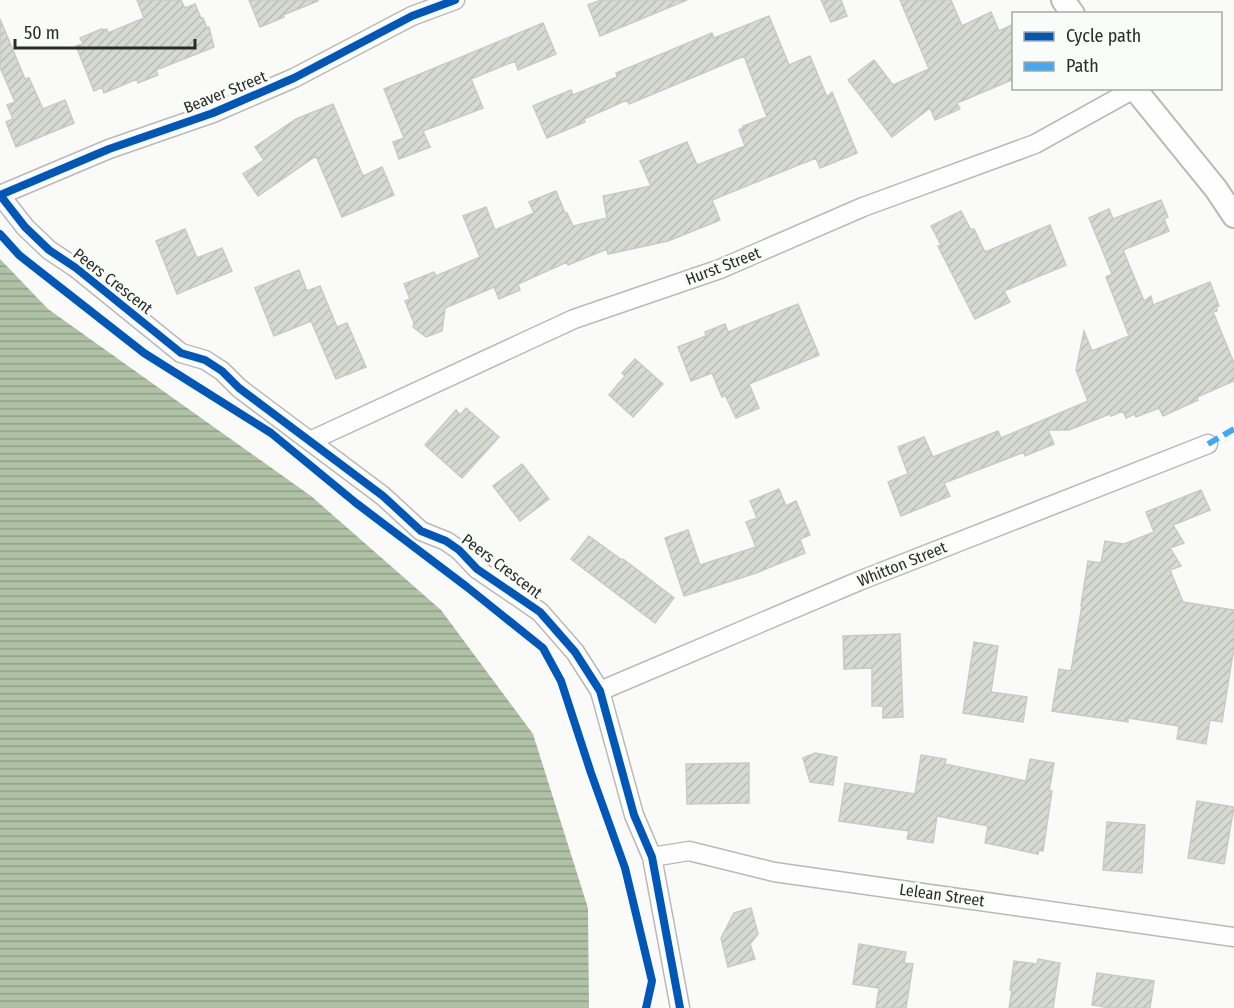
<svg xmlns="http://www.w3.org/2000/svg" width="1234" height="1008" font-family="'Fira Sans Condensed',sans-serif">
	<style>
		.water { fill: url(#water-rules) }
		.building { fill: url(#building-hatch); stroke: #c9cac8; stroke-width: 1.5 }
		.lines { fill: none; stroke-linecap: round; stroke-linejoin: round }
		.minor-casing { stroke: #b9bab8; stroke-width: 21 }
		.tertiary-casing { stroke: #b9bab8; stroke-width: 26 }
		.minor { stroke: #fefefe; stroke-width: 18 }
		.tertiary { stroke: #fefefe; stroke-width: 22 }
		.quiet { stroke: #3fa9f5; stroke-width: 6; stroke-dasharray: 12 6; stroke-linecap: butt }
		.cycleway-casing { stroke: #f9fcf8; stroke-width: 11 }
		.cycleway { stroke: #0057b8; stroke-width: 8 }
		.labels { text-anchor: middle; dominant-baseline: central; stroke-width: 6; stroke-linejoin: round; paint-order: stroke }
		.street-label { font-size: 16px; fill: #2a2c2a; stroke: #f9fcf8 }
	</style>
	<defs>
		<pattern id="water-rules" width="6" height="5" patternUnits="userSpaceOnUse" patternTransform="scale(1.5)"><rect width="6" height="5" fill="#b0c2a6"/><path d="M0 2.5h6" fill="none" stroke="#8f9e87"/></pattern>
		<pattern id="building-hatch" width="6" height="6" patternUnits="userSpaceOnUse" patternTransform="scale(1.5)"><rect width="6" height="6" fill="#d6dbd2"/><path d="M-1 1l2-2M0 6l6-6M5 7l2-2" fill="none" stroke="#b8bcb4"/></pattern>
	</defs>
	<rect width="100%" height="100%" fill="#fafbf9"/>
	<!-- water -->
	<path class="water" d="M0 259 48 309 311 496 441 610 533 734 588 908 589 1008H0Z"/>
	<!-- building -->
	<path class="building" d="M137 0H181L185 8 195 4 201 18H203L207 28 209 27 214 47 156 70 158 75 138 83 137 79 104 93 102 87 94 91 76 46 83 44 80 38 102 29 103 30 107 29 108 33 144 18Z
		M249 0H318V1L283 15 284 17 260 27Z
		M601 0H687L600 36 588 5Z
		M821 0H841L847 16 831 22Z
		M900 0H951L962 26 991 12 999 31 1014 24V79L957 103 960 109 935 120 930 108 892 137 848 80 874 60 893 85 929 69Z
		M769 16 789 65 810 56 827 97 832 92 857 153 820 168 816 158 712 200 720 220 668 241 608 254 607 249 568 265 567 262 518 284 520 290 499 299 494 287 445 308 442 331 426 337 413 327 414 323 405 301 410 299 404 284 434 272 436 276 480 257 463 216 486 207 495 230 534 213 529 202 556 191 565 213H567L573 226 607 218 603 196 651 186 640 161 687 142 697 165 745 146 739 130 744 127 743 126 767 117 744 56 629 104 627 100 584 119 585 122 547 138 533 106 571 90 573 95 617 77 616 73 712 33 714 38Z
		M0 19 25 79 29 78 43 109 65 100 74 123 16 147 6 122 13 119 7 105 15 102 0 67Z
		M543 23 556 54 518 70 515 61 471 79 483 108 423 131 430 147 399 159 393 142 404 138 384 89Z
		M333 104 363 176 382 167 394 195 342 217 316 156 258 196 243 174 264 160 255 147 296 119Z
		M1161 200 1168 217 1164 219 1169 231 1123 250 1144 301 1151 296 1153 305 1210 282 1219 306 1216 307 1217 311 1213 312 1234 363V381L1197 397 1198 400 1163 416 1159 408 1136 417 1135 414 1126 418 1123 411 1111 416 1110 414 1069 430H1048L1054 444 1025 456 1024 452 944 483 950 496 901 516 888 482 908 474 898 447 924 437 933 457 998 431 1001 438 1088 401 1076 370 1084 331 1092 351 1129 336 1106 277 1112 274 1089 218 1109 209 1113 219Z
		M961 211 971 230 974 229 985 252 1050 225 1066 265 1004 291 1010 302 975 319 938 246 941 245 931 226Z
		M185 229 197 258 222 248 232 271 177 294 156 241Z
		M299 270 307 291 320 286 337 327 347 323 366 367 336 379 311 321 274 336 255 288Z
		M798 304 819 355 749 384 759 408 736 418 725 395 722 397 712 373 691 381 678 347 706 336 705 332 725 324 728 332Z
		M635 359 663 384 633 417 609 395 625 376 622 373Z
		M466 408 499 437 462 478 425 445 456 410 460 415Z
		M522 464 549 499 520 521 493 486Z
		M779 489 786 506 796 501 810 535 800 539 805 553 756 573 684 596 665 538 688 530 700 565 756 547 746 522 757 518 750 501Z
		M1201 490 1210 510 1173 525 1184 543 1170 548 1181 566 1170 570 1183 602 1234 610V647L1222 722 1210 720 1206 744 1177 739 1179 726 1128 718V722L1052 711 1059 669 1071 671 1082 605H1081L1088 561 1101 563 1105 541 1124 544 1154 532 1146 512Z
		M589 536 622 560 623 559 674 598 655 623 571 559Z
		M900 634 903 717 883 718V706H872V668L844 669 843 636Z
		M974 642 998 646 991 692 1027 697 1023 722 963 713Z
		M815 753 837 757 833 785 810 782 803 758Z
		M921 755 946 759 945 764 1026 781 1030 759 1054 763 1049 791H1052L1043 851 1039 850 1038 854 985 843 988 826 937 816 933 843 907 839 909 831 839 821 845 783 915 794Z
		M749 763V803L687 804 686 764Z
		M1197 801 1234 807 1224 864 1188 858Z
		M1107 822 1145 825 1142 873 1103 870Z
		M751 908 758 934 750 944 755 959 728 967 721 938 734 913Z
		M859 944 906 952 904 963 913 964 906 1008H876L879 988 853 984Z
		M1038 959 1060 963 1053 1008H1009L1012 990H1010L1014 961 1037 964Z
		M1097 973 1154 981 1150 1008H1110L1092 1005Z"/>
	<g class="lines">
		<defs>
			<path id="minor" d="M455 0 412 16 294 78 213 113 109 149 0 195 25 227 49 250 76 268 181 353 205 360 222 371 239 388 383 496 421 531 446 541 459 550 477 569 540 612 575 652 600 691 634 815 652 857 680 1008
				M310 441 574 319 720 269 863 207 1035 144 1134 89
				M600 691 859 581 1208 444
				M652 857 689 851 774 872 1234 937"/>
			<path id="tertiary" d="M1063 0 1073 14
				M1134 88 1216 189 1234 216"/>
		</defs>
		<!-- minor casing -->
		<use href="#minor" class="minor-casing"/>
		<!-- tertiary casing -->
		<use href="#tertiary" class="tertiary-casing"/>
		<!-- minor -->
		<use href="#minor" class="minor"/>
		<!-- tertiary -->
		<use href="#tertiary" class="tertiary"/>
		<!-- quiet -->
		<path class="quiet" d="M1208 444 1234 429"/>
		<defs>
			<path id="cycleway" d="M455 0 412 16 294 78 213 113 109 149 0 195 25 227 49 250 76 268 181 353 205 360 222 371 239 388 383 496 421 531 446 541 459 550 477 569 540 612 575 652 600 691 634 815 652 857 680 1008
				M0 234 19 255 144 353 271 433 356 503 467 587 543 648 561 681 591 773 625 868 652 981 646 1008"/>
		</defs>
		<!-- cycleway casing -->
		<use href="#cycleway" class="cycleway-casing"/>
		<!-- cycleway -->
		<use href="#cycleway" class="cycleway"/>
	</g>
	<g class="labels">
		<!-- street labels -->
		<g class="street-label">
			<text transform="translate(225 92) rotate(-22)">Beaver Street</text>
			<text transform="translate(723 266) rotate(-21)">Hurst Street</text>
			<text transform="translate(113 281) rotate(38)">Peers Crescent</text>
			<text transform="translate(902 564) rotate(-22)">Whitton Street</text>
			<text transform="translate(502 566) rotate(37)">Peers Crescent</text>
			<text transform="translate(942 895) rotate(8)">Lelean Street</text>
		</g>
	</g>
	<!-- legend -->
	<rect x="1012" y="12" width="210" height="78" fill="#f9fcf8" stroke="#a6a9a6" stroke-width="1.5"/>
	<rect x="1024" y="32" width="30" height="9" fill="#0057b8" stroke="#a6a9a6" stroke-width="1.5"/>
	<text x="1066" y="42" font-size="18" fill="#2a2c2a">Cycle path</text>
	<rect x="1024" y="62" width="30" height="9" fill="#3fa9f5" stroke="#a6a9a6" stroke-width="1.5"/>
	<text x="1066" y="72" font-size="18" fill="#2a2c2a">Path</text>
	<!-- scale -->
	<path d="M15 39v9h180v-9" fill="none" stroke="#2a2c2a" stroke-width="3"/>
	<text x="24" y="39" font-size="18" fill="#2a2c2a" stroke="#f9fcf8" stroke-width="4.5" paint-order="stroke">50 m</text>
</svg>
